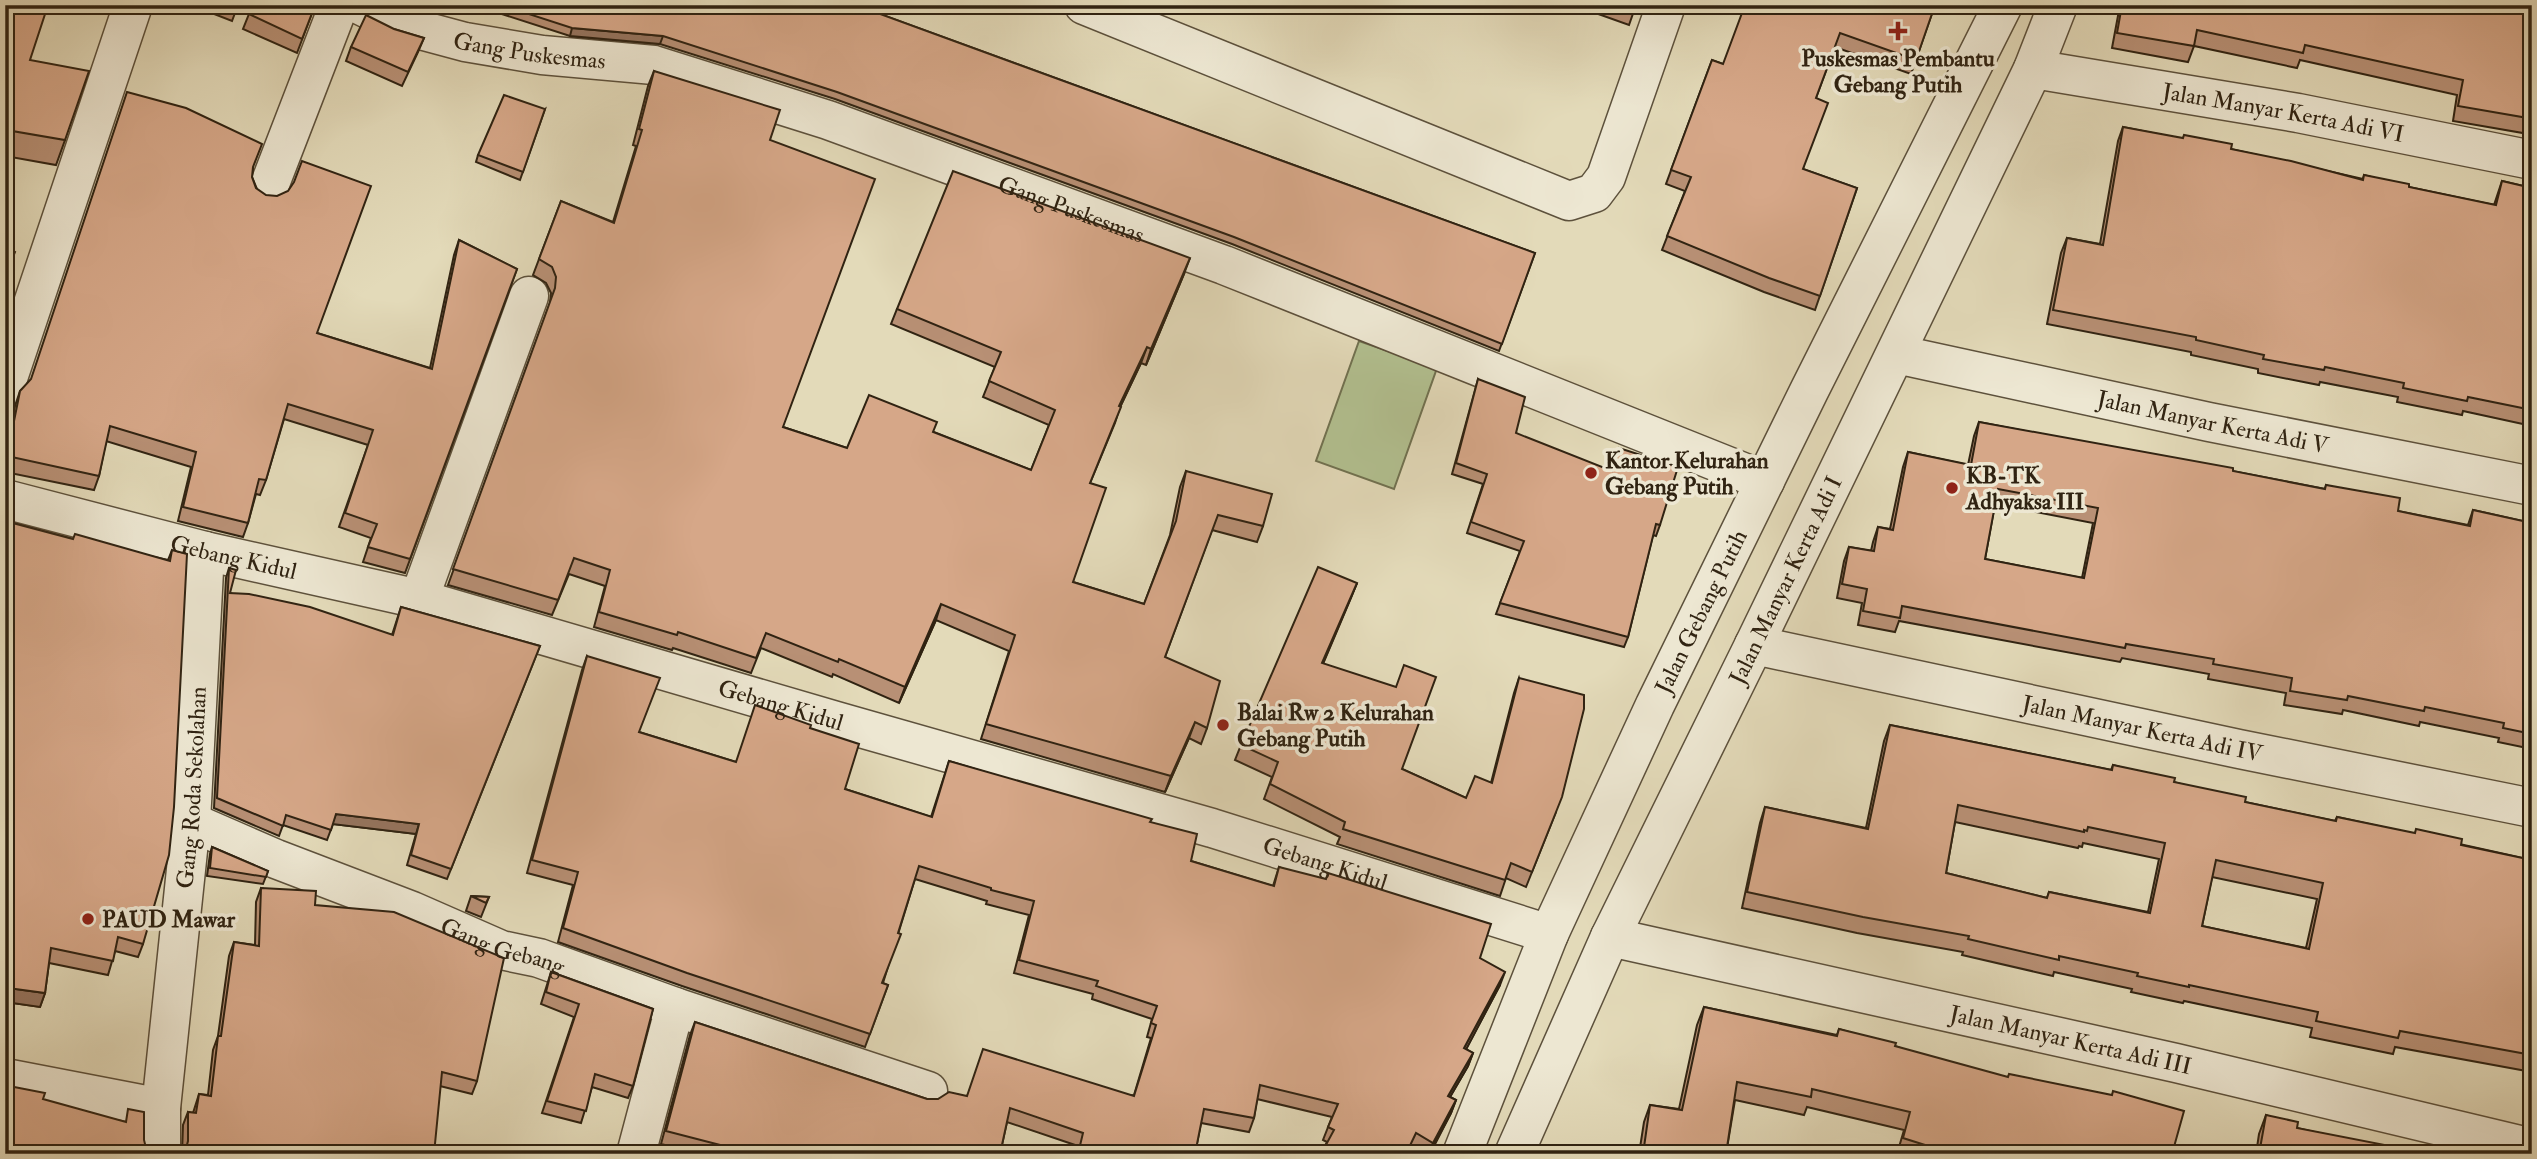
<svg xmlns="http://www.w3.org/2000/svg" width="2537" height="1159" font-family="'IM FELL Double Pica',serif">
  <rect width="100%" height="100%" fill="#e3dab9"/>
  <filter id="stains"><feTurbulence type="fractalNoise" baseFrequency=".00286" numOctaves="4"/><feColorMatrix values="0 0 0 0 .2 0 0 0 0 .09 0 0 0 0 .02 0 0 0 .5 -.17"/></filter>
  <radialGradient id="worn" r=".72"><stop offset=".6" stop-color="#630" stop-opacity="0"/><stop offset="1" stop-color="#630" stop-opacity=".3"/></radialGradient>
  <path fill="#b2c090" stroke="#717251" stroke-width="2" d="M1359,341L1437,368L1394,489L1316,461Z"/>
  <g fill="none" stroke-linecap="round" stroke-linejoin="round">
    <g stroke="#5d513c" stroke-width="41">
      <g id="minor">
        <path id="s1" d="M360,5L398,24L465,42L542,55L654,65L828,120L1224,265L1765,481"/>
        <path d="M1084,5L1569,201L1594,193L1606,177L1666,5"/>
        <path id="s2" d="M2033,69L2298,113L2532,160"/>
        <path d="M268,189L339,5"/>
        <path id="s3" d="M1896,354L2209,422L2532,486"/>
        <path d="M5,387L133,5"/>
        <path id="s4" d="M5,499L205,551L419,599L836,721L1212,828L1549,934"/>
        <path d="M419,599L529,296"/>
        <path id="s5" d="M1754,645L2239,749L2532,808"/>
        <path id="s6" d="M191,822L276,859L412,911L501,950L539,958L675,1007L636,1154"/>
        <path id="s7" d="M1610,937L2176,1063L2532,1148"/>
        <path d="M675,1007L928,1091"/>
        <path d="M5,1078L161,1108V1154"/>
        <path id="s8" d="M161,1108L191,822L205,551"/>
        <path id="s9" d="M1462,1154L1549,934L1655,705L1809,391L2003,5"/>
        <path id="s10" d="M1514,1154L1610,937L1754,645L2033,69L2058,5"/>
      </g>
    </g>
    <use href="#minor" stroke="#ede7d2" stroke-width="38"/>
  </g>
  <g fill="#b89075" stroke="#302312" stroke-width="2" fill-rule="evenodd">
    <path d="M5,5L65,140L56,165L5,156Z"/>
    <path d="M191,5H238L232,21Z"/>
    <path d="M413,5H443L440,13Z"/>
    <path d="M474,5H871L869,10L1535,253L1499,351L1232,244L835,99L660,44L570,36Z"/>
    <path d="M1573,5H1636L1629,25Z"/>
    <path d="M1935,5L1911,74L1835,47L1816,98L1803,169L1857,188L1815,310L1764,292L1662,250L1685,191L1666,184L1712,60L1723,64Z"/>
    <path d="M2120,5H2532V103L2528,118L2523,133L2453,121L2457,95L2300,60L2297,68L2194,46L2188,62L2112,48Z"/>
    <path d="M314,8L297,53L243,29L249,14Z"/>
    <path d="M394,29L424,38L418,52L402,86L346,61L351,47Z"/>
    <path d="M654,71L770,140L783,427L847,448L934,432L1031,470L1049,425L983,397L995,367L891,324L897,309L1184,274L1146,365L1141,363L1120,407L1115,423L1090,483L1073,582L1144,604L1170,535L1180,487L1186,471L1263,526L1257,542L1212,530L1165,657L1207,728L1201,744L1189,738L1165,792L981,739L1009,651L936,620L899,703L833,674L832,677L761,648L751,673L673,648L672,650L594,627L605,586L569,574L552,615L448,585L550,303L551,293L546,283L533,275L561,201L613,222L636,146L633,145L648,86Z"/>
    <path d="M545,109L520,180L476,162L478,155Z"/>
    <path d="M2123,127L2231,149L2363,179L2364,175L2409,187L2494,205L2502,181L2532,188V426L2463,411L2462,415L2397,402L2398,397L2320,382L2319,385L2258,373V369L2191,355V352L2047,324L2061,253L2067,238L2100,244L2118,141Z"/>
    <path d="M253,168L252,177L317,333L430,368L454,255L459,240L517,269L405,573L363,562L371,538L339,527L368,445L284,419L266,480L260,495L256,494L248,523L243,537L178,521L191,467L106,441L99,476L94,490L5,472V452L15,406L20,391Z"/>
    <path d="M1478,379L1516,433L1660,525L1656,536L1653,535L1628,637L1624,647L1496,614L1520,551L1467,533L1483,484L1452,474L1475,390Z"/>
    <path d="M1979,422L2325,489L2326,485L2398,511L2468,525L2473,510L2532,523V749L2498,742L2499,738L2420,722L2419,726L2343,710L2342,714L2284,705L2286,693L2208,679L2209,674L2122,658L2120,662L1899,621L1895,632L1858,625L1862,603L1837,598L1844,561L1849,547L1871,551L1873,542L1878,527L1890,529L1903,467L1908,452L1968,465L1974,436ZM1995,504L2093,523L2082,578L1985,559Z"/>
    <path d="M5,521L73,539L168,560L172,550L143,944L138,957L115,951L108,975L49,963L45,993L40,1007L5,1002Z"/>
    <path d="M229,568L230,593L392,635L401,607L540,646L447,879L407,865L416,834L333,824L327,840L283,825L279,836L214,808L226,578Z"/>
    <path d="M1357,583L1323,663L1402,769L1466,798L1491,783L1514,693L1519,678L1556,812L1526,887L1506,878L1500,896L1337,844L1340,837L1264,799L1272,777L1235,760L1241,745Z"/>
    <path d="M587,656L639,732L736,762L810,728L845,789L931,817L949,761L1150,822L1191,861L1273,886L1279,867L1480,958L1500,985L1466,1049L1473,1053L1468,1066L1450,1097L1456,1100L1451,1113L1430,1154H1424L1411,1147L1408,1154H1321L1327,1142L1323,1140L1332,1117L1257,1099L1254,1118L1249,1132L1201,1123L1195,1154H1076L1078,1146L1007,1122L1000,1154H699L661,1144L690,1035L695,1022L927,1099H938L966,1096L1134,1095L1151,1038L1147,1037L1152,1019L1092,999L1093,994L1014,973L1029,915L986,904L987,901L915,879L883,983L888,985L865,1047L682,986L558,942L573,885L527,873L582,670Z"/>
    <path d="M1890,725L2111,770L2113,765L2245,802L2335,821L2337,817L2532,860V1072L2395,1047L2393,1054L2310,1037L2312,1028L2184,1001L2183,1003L2131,992L2132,989L2054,972L2053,976L1962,955L1963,952L1857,933L1742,908L1760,823L1765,807L1866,828L1884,741ZM1955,822L2078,848L2079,846L2082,847L2083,843L2159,859L2148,912L2049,892L2047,898L1946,873ZM2212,877L2317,899L2306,948L2202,926Z"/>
    <path d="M212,847L268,871L263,884L207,876L210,854Z"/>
    <path d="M261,888L315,905L477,1081L472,1094L440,1086L182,1154L183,1125L188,1112L193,1113L199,1094L208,1095L213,1050L218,1036L229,956L234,942L255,945L256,902Z"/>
    <path d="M471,896L489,897L481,917L466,911Z"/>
    <path d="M551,972L653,1009L633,1086L628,1098L592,1087L581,1123L542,1113L574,1017L541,1004Z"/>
    <path d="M1704,1007L1837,1035L1839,1029L1895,1046L2172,1154H1897L1904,1130L1807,1107L1804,1115L1735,1100L1726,1154H1639L1644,1122L1650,1105L1679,1109L1697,1025Z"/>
    <path d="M2266,1115L2297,1128L2411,1154H2256L2259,1134Z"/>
  </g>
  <g fill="#96755f" stroke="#302312" stroke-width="2">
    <path d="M572,28L663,36L660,44L570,36Z"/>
    <path d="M1190,258L1184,274L1146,365L1151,349Z"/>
    <path d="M1147,347L1141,363L1113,422L1119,406Z"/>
    <path d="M1357,583L1351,598L1317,678L1322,663Z"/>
    <path d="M941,604L936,620L899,703L905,687Z"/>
    <path d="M1195,722L1189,738L1165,792L1171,776Z"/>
    <path d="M336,814L419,824L416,834L332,824Z"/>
    <path d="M1505,972L1500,985L1460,1061L1464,1048Z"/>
    <path d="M8,988L45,993L40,1007L5,1002V995Z"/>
    <path d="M1473,1053L1468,1066L1443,1109L1448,1096Z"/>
    <path d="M1456,1100L1451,1113L1429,1154L1433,1143Z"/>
  </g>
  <g fill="#d6a788" stroke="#302312" stroke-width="2" fill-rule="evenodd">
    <path d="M5,5H48L30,60L89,71L65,140L6,130L5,133Z"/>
    <path d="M214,5H237L234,13Z"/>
    <path d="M253,5H309L314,8L302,39L249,14Z"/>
    <path d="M501,5H871L869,10L1535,253L1502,344L1234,237L837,92L663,36L572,28Z"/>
    <path d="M1745,5H1935L1916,60L1840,33L1816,98L1828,103L1803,169L1857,188L1820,296L1769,278L1667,236L1691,177L1671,170L1712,60L1723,64Z"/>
    <path d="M2122,5H2532V98L2528,118L2458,106L2463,80L2305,45L2303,53L2197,30L2194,46L2117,33Z"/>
    <path d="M366,15L394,29L424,38L408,72L351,47Z"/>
    <path d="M654,71L780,110L770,140L875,179L783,427L847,448L869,395L937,422L933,432L1031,470L1055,410L989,381L1001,352L897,309L953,171L1190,258L1151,349L1147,347L1119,406L1121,407L1090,483L1106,488L1073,582L1144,604L1176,521L1186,471L1272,494L1263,526L1218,515L1165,657L1220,681L1207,728L1195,722L1171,776L986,724L1015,635L941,604L905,687L839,659L838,662L766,633L756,658L678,632L677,635L599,612L610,570L574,558L558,600L453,569L555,288L556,277L552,267L539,259L561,201L614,223L642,130L639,129Z"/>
    <path d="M127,92L186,108L262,144L253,167L252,177L256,188L266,195L277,196L288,191L294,182L302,161L371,186L317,333L432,369L459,240L517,269L410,559L368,547L377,524L345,513L373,430L288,404L266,480L259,479L248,523L183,507L196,452L110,426L99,476L7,456L20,391L31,379Z"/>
    <path d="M504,95L545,109L523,172L478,155Z"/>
    <path d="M2123,127L2183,138L2184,135L2232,144L2231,149L2291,161L2363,180L2364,175L2409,184V187L2496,205L2502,181L2532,188V410L2468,397L2467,401L2403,388L2404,383L2325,367L2324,370L2263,359L2264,355L2196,340V337L2053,310L2067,238L2103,245Z"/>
    <path d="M5,247L15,252L5,277Z"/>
    <path d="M1478,379L1525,397L1516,433L1612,471L1619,448L1678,467L1660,525L1656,524L1628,637L1500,603L1524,541L1471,522L1487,474L1456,463Z"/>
    <path d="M1979,422L2233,468V471L2325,489L2326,485L2400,498L2398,511L2470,526L2473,510L2532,523V734L2503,728L2504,723L2425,707L2424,711L2348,696L2347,700L2290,691L2292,678L2213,664L2214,659L2126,644L2125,648L1902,606L1900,618L1863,611L1867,589L1842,584L1849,547L1874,551L1878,527L1893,530L1908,452L1971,465ZM1998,489L2098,508L2084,578L1985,559Z"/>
    <path d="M5,521L73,539L75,534L170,561L172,550L187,554L174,807L169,855L143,944L118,937L113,961L51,948L45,993L8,988L10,972L5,971Z"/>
    <path d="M1318,567L1357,583L1322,663L1396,687L1404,665L1436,677L1402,769L1466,798L1475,776L1492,783L1519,678L1584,695V709L1562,797L1532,872L1511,863L1505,880L1343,829L1345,822L1270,784L1278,762L1241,745Z"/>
    <path d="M229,568L236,570L230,593L249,594L310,607L393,635L401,607L540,646L451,869L411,855L419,824L336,814L331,830L286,815L283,826L217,798Z"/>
    <path d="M587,656L660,678L639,732L736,762L755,705L811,725L810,728L859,744L845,789L932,817L949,761L1152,819L1150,822L1197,834L1191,861L1274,886L1279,867L1326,879L1328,873L1491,924L1480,958L1505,972L1464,1048L1473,1053L1448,1096L1456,1100L1433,1143L1416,1133L1406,1154H1321L1334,1130L1328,1127L1338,1104L1260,1085L1254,1118L1204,1109L1195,1154H1078L1083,1133L1010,1108L1000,1154H755L666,1131L695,1022L927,1099H938L949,1092L967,1096L983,1049L1134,1096L1156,1025L1151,1023L1157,1006L1096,986L1098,981L1019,960L1034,901L991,890V888L919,866L898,933L901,934L882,983L888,985L870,1034L687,973L563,928L578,872L532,860Z"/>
    <path d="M1890,725L2112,770L2113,765L2175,778L2174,782L2246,797L2245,802L2336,821L2337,817L2415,833L2416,829L2462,839L2461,845L2532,860V1055L2400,1031L2398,1038L2316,1021L2318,1012L2189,985V987L2137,976L2138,973L2059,956V960L1968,939L1969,936L1863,917L1747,892L1765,807L1868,829ZM1958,805L2084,832V830L2087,831L2088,827L2165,843L2150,913L2049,892L2047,898L1946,873ZM2216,860L2323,883L2309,949L2202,926Z"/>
    <path d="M212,847L268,871L266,877L210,868Z"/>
    <path d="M261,888L316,891L315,905L394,912L504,958L477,1081L442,1072L434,1154H182L185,1152L188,1141V1112L196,1113L199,1094L211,1096L218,1036H221L234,942L259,946Z"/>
    <path d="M471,896L489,897L486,903Z"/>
    <path d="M551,972L653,1009L633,1086L595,1074L586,1111L547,1101L579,1004L546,992Z"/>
    <path d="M1704,1007L1837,1036L1839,1029L1896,1043L1895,1046L2008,1077L2009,1074L2112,1095L2113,1091L2184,1111L2172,1154H1923L1925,1145L1903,1138L1910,1112L1812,1089L1811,1097L1737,1082L1726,1154H1643L1650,1105L1682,1110Z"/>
    <path d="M9,1086L45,1093L43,1099L126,1122L128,1109L144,1112V1140L147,1152L149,1154H5V1090H8Z"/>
    <path d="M2266,1115L2298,1122L2297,1128L2390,1146V1149L2411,1154H2259Z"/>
  </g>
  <g fill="#8f2418" stroke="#ede7d2" stroke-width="2.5">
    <path d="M1894.5 20.5h7v7h7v7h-7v7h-7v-7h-7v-7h7z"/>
    <circle cx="1591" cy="473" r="7"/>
    <circle cx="1952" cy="488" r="7"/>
    <circle cx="1223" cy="725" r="7"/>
    <circle cx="88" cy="919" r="7"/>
  </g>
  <g text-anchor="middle" stroke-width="7" stroke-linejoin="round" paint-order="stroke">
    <g font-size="23" fill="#302312" stroke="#ede7d2">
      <text dy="8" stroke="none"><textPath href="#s1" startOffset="177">Gang Puskesmas</textPath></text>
      <text dy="8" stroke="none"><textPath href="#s2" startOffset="254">Jalan Manyar Kerta Adi VI</textPath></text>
      <text dy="8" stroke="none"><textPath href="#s1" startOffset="744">Gang Puskesmas</textPath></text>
      <text dy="8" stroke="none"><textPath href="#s3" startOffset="324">Jalan Manyar Kerta Adi V</textPath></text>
      <text dy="8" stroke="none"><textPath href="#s4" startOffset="236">Gebang Kidul</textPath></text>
      <text dy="8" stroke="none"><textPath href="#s10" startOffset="635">Jalan Manyar Kerta Adi I</textPath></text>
      <text dy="8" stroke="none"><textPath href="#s9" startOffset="593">Jalan Gebang Putih</textPath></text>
      <text dy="8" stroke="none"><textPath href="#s4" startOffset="803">Gebang Kidul</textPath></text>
      <text dy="8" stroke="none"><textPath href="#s5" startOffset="397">Jalan Manyar Kerta Adi IV</textPath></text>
      <text dy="8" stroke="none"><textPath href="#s8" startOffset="322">Gang Roda Sekolahan</textPath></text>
      <text dy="8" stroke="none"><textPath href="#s4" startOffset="1370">Gebang Kidul</textPath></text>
      <text dy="8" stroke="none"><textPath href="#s6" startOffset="336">Gang Gebang</textPath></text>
      <text dy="8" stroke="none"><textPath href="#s7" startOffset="472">Jalan Manyar Kerta Adi III</textPath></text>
    </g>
    <g font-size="23" font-weight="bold" fill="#302312" stroke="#ede7d2" text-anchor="start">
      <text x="1898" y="66" text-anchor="middle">Puskesmas Pembantu<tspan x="1898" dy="26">Gebang Putih</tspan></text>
      <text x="1605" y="468">Kantor Kelurahan<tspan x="1605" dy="26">Gebang Putih</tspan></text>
      <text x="1966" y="483">KB-TK<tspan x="1966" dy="26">Adhyaksa III</tspan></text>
      <text x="1237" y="720">Balai Rw 2 Kelurahan<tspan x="1237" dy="26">Gebang Putih</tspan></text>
      <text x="102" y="927">PAUD Mawar</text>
    </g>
  </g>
  <rect width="2537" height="1159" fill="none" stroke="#e3dab9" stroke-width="28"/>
  <rect x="7" y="7" width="2523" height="1145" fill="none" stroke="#302312" stroke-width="3.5"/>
  <rect x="14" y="14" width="2509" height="1131" fill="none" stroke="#302312" stroke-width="2"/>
  <rect width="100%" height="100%" filter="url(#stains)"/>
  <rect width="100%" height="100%" fill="url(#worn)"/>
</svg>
